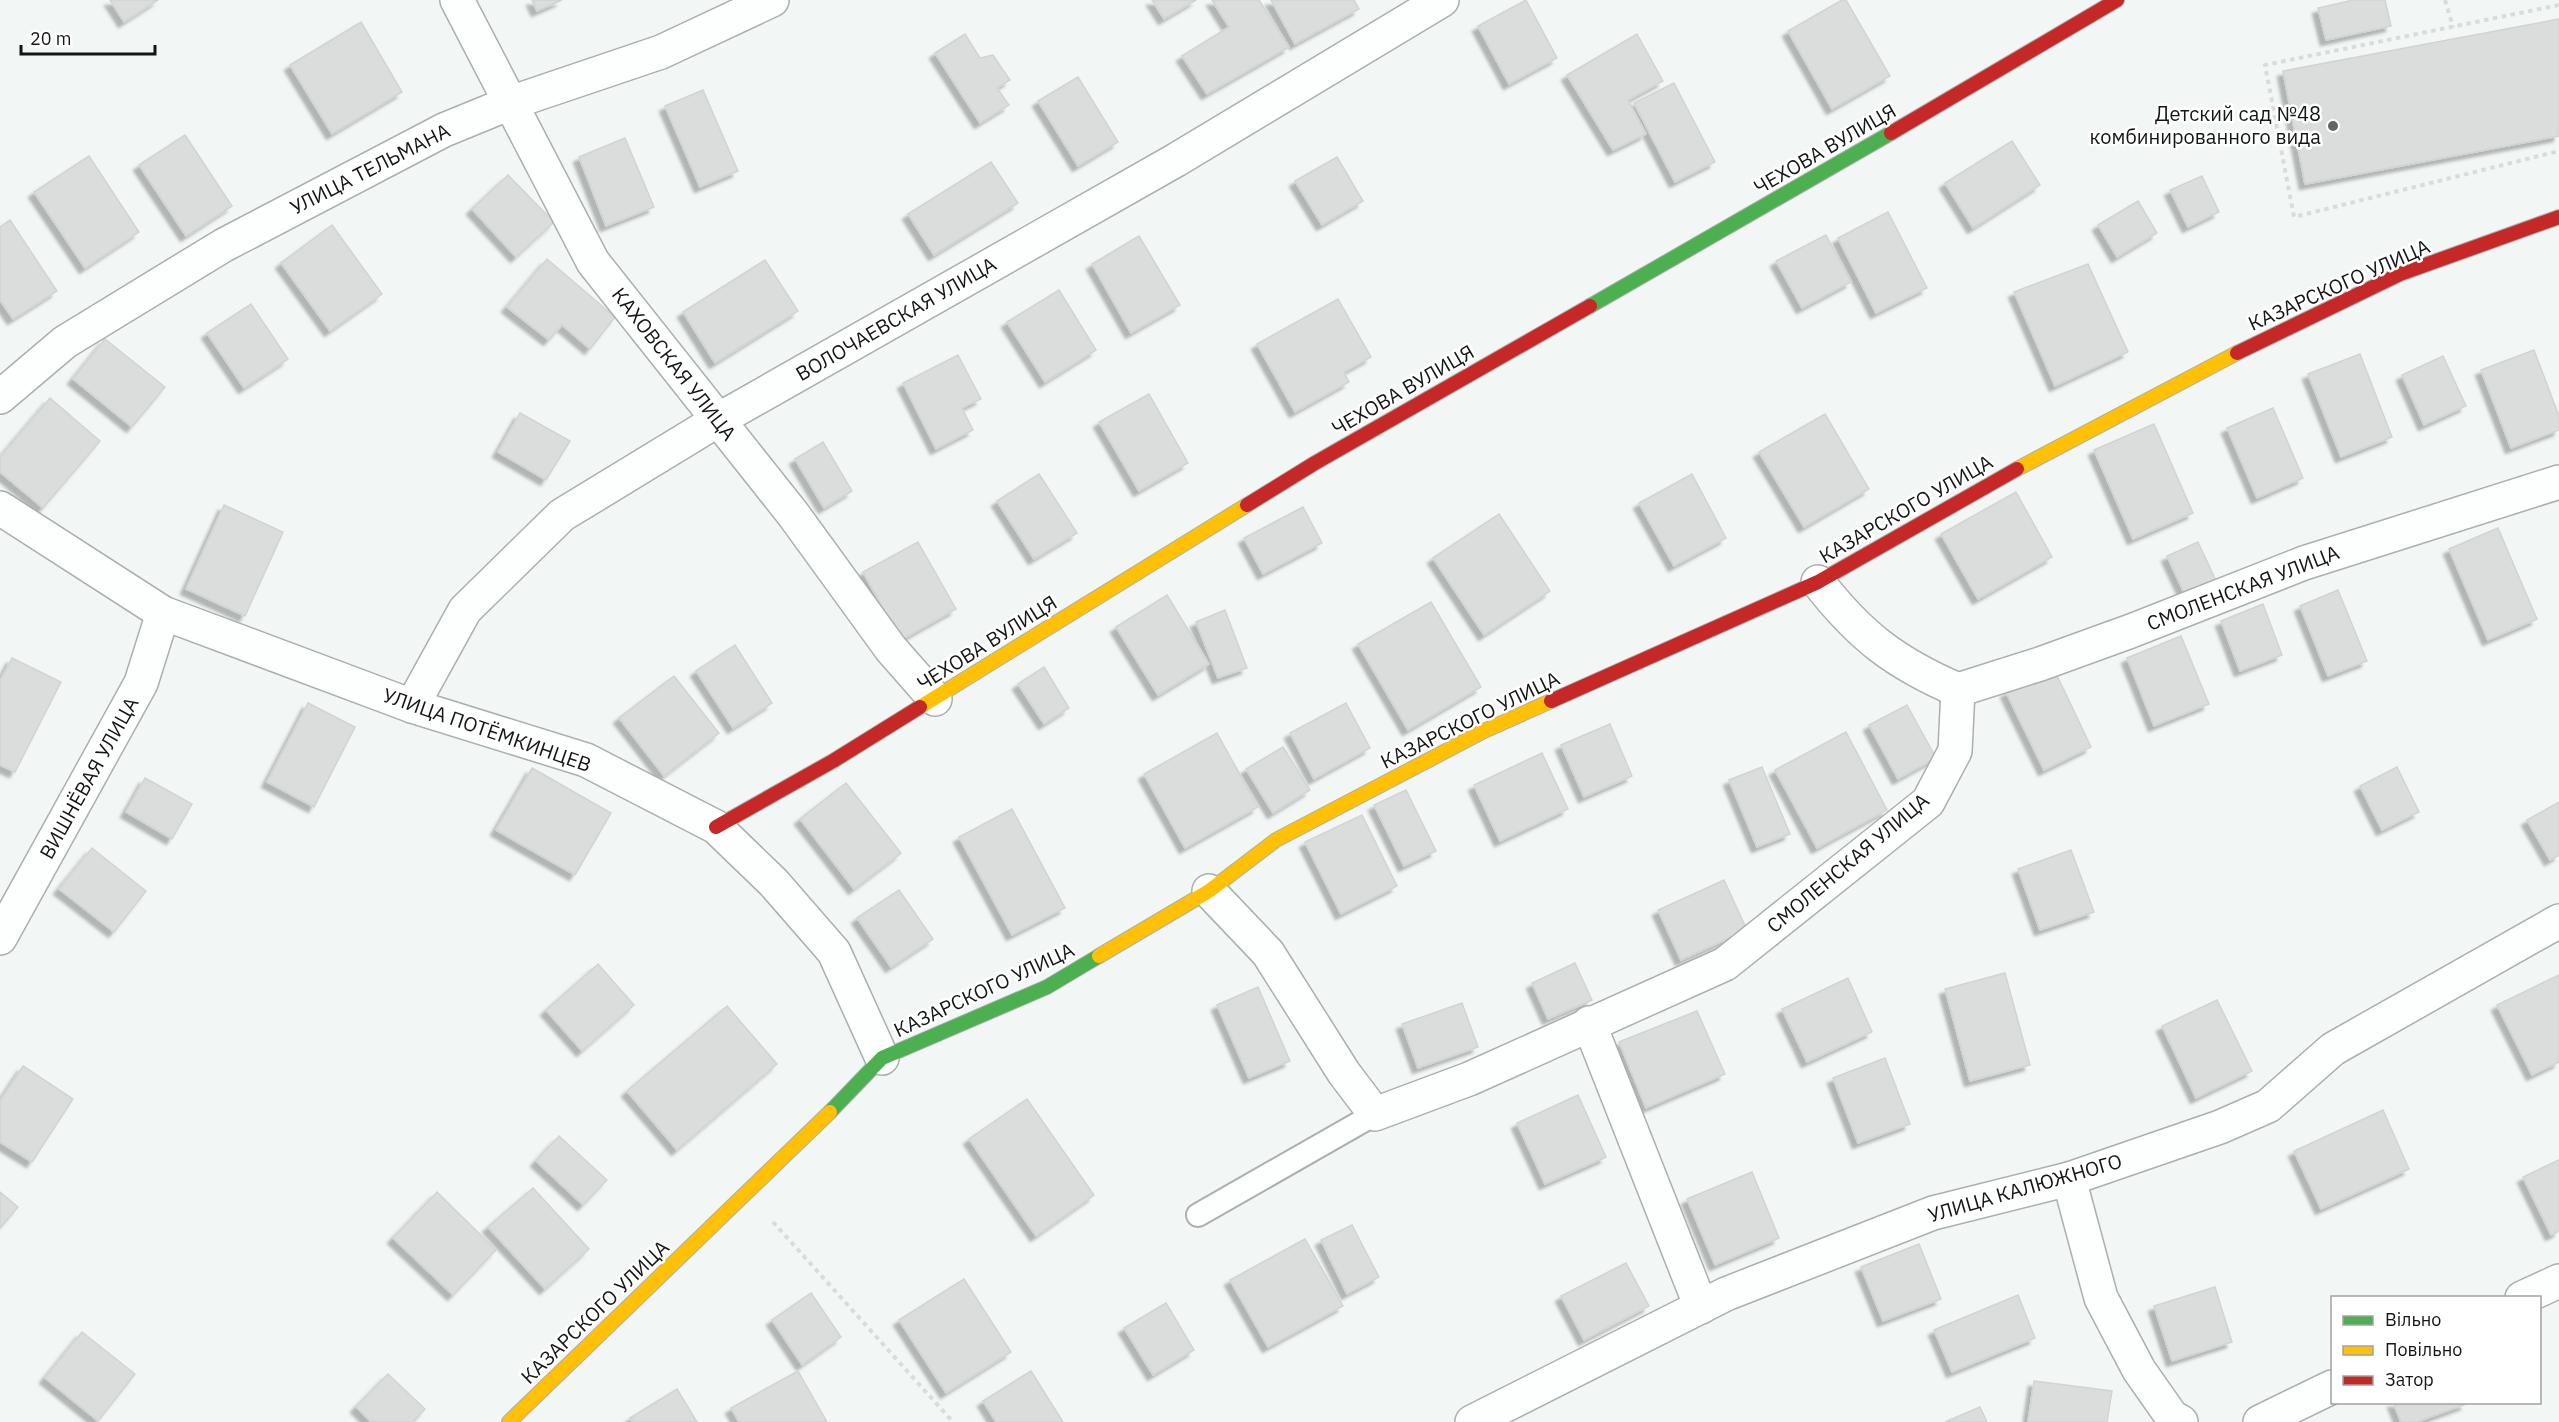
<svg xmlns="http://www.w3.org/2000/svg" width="2559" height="1422" font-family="'IBM Plex Sans',sans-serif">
  <defs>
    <filter id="shadow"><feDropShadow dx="-5.5" dy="5.5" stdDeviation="1.5" flood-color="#0004"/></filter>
  </defs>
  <rect width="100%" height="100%" fill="#f2f7f5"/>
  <g fill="#dadddc" stroke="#d0d4d2" stroke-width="1.5" filter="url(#shadow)">
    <path d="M110,0H158L124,22Z"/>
    <path d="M532,0H562L537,11Z"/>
    <path d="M1152,0H1196L1164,19Z"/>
    <path d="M1212,0H1259L1289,47L1207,94L1182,56L1229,27Z"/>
    <path d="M1271,0H1354L1359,9L1295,44Z"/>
    <path d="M1526,0L1557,58L1509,84L1478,26Z"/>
    <path d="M1842,0H1846L1890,76L1832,109L1788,31Z"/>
    <path d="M2353,0H2385L2391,26L2326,40L2318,8Z"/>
    <path d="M2559,19V136L2305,184L2283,71Z"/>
    <path d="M361,22L402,92L332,134L290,65Z"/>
    <path d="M965,34L980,58L993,55L1010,80L997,88L1009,105L980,123L935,53Z"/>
    <path d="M1637,34L1663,81L1628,100L1646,134L1613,150L1567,75Z"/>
    <path d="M1078,77L1118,142L1078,166L1038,101Z"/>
    <path d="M1674,83L1715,162L1675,182L1634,103Z"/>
    <path d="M703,90L738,171L700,187L665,106Z"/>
    <path d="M185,135L232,206L186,236L139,165Z"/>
    <path d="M625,138L654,207L606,226L579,157Z"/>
    <path d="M2012,141L2040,185L1973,228L1945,183Z"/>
    <path d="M89,156L139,232L85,268L34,192Z"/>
    <path d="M1337,157L1363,201L1322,225L1295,181Z"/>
    <path d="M991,162L1018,203L934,255L908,214Z"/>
    <path d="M508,175L554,222L516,257L472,209Z"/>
    <path d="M2202,176L2219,212L2188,227L2170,190Z"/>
    <path d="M2138,201L2157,233L2117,257L2098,225Z"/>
    <path d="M1888,212L1927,288L1876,313L1838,238Z"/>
    <path d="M10,220L57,291L13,319L0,300V227Z"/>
    <path d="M332,225L382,294L330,331L281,263Z"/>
    <path d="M1826,235L1851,282L1802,308L1776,261Z"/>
    <path d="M1139,236L1180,305L1131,333L1092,264Z"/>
    <path d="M547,259L615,317L590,349L562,325L549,340L507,307Z"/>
    <path d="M765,260L798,311L715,363L683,312Z"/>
    <path d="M2088,264L2128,352L2055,386L2014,292Z"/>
    <path d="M1059,290L1096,350L1045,382L1007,322Z"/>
    <path d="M1338,299L1371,357L1344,372L1349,382L1295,412L1257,344Z"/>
    <path d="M251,304L288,359L244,388L207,333Z"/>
    <path d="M105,339L165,387L132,427L73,379Z"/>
    <path d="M2534,350L2559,416V430L2511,448L2481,370Z"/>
    <path d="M2360,354L2392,437L2341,457L2308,374Z"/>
    <path d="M958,355L981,399L962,408L973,430L936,449L903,383Z"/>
    <path d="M2443,356L2466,406L2424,425L2402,375Z"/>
    <path d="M1149,394L1188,463L1139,491L1099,422Z"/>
    <path d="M50,398L100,441L43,508L0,472V457Z"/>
    <path d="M2273,408L2303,478L2257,498L2227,428Z"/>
    <path d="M520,413L570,441L546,480L498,452Z"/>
    <path d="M1825,414L1869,489L1804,527L1759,452Z"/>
    <path d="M2154,424L2193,513L2133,539L2094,450Z"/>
    <path d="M823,442L852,491L824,508L795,459Z"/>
    <path d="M1039,474L1077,533L1034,559L997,501Z"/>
    <path d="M1692,474L1726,538L1674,566L1639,503Z"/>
    <path d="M2016,492L2052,557L1978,599L1941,534Z"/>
    <path d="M224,505L283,532L245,616L186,589Z"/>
    <path d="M1303,507L1322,543L1263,574L1244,538Z"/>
    <path d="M1499,514L1550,591L1484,635L1433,558Z"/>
    <path d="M2498,528L2537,619L2488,640L2449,549Z"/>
    <path d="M918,542L956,609L901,640L863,572Z"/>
    <path d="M2198,542L2218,585L2187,599L2167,556Z"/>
    <path d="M2338,590L2367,661L2328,676L2300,606Z"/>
    <path d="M1167,595L1209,664L1158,695L1116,627Z"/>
    <path d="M1431,602L1481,687L1408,730L1358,644Z"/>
    <path d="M2263,604L2282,655L2240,671L2221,621Z"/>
    <path d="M1225,610L1247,668L1218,678L1196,622Z"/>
    <path d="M2181,636L2209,704L2154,726L2127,658Z"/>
    <path d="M735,645L772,703L733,728L696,671Z"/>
    <path d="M12,658L61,682L15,772L0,765V681Z"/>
    <path d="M1044,667L1069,708L1044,724L1018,684Z"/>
    <path d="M2054,669L2091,747L2044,770L2006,692Z"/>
    <path d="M674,676L719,733L664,776L619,718Z"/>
    <path d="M308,703L355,727L314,807L267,782Z"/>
    <path d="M1346,703L1370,748L1314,779L1290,733Z"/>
    <path d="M1907,705L1936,758L1898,779L1869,725Z"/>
    <path d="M1610,724L1632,776L1584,797L1561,745Z"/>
    <path d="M1846,732L1887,810L1817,848L1775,770Z"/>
    <path d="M1217,733L1258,807L1185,848L1144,774Z"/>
    <path d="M1283,747L1310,790L1273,813L1246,769Z"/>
    <path d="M1542,753L1568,809L1500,841L1474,785Z"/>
    <path d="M1762,767L1790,834L1757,847L1729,780Z"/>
    <path d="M2397,767L2419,812L2382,830L2360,786Z"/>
    <path d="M532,768L611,813L575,875L496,830Z"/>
    <path d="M145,778L192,804L172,839L126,812Z"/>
    <path d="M846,783L901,853L854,889L800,819Z"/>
    <path d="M1406,790L1436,851L1404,866L1374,805Z"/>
    <path d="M2559,802V855L2550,860L2527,820Z"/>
    <path d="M1012,809L1065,908L1012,935L959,837Z"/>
    <path d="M1362,815L1397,886L1341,914L1305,842Z"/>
    <path d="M92,848L146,891L114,932L59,889Z"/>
    <path d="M2071,850L2094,912L2040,930L2018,869Z"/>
    <path d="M1724,880L1747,930L1681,960L1658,910Z"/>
    <path d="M899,890L933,939L891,967L857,918Z"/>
    <path d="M1575,963L1592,1000L1548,1019L1532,983Z"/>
    <path d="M598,964L634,1005L582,1051L546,1010Z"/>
    <path d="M2005,973L2030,1065L1970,1081L1945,989Z"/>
    <path d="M2559,975V1062L2532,1075L2497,1005Z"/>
    <path d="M1848,978L1872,1032L1807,1062L1782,1009Z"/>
    <path d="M1258,987L1290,1061L1249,1078L1217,1005Z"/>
    <path d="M2217,1000L2252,1071L2196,1098L2162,1026Z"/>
    <path d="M1462,1003L1478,1047L1418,1068L1402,1024Z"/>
    <path d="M727,1006L777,1064L677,1150L627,1091Z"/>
    <path d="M1697,1011L1725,1074L1646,1108L1619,1042Z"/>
    <path d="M1885,1058L1910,1124L1858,1143L1833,1078Z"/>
    <path d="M23,1066L73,1099L32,1162L0,1142V1101Z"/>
    <path d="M1578,1095L1606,1157L1545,1184L1517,1123Z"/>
    <path d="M1027,1099L1094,1195L1036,1236L969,1139Z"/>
    <path d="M2383,1110L2409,1169L2321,1209L2294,1151Z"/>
    <path d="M559,1136L607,1180L583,1205L536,1161Z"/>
    <path d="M2559,1160V1231L2551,1235L2523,1177Z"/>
    <path d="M1752,1172L1779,1238L1715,1265L1687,1199Z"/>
    <path d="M533,1188L589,1249L545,1289L488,1227Z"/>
    <path d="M0,1192L18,1207L0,1228Z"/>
    <path d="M437,1192L496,1250L453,1295L393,1238Z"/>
    <path d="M1352,1225L1379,1277L1347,1294L1321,1240Z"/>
    <path d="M1305,1239L1343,1306L1268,1347L1230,1280Z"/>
    <path d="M1919,1244L1941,1299L1883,1321L1861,1267Z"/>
    <path d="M1626,1263L1649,1306L1584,1340L1561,1296Z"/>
    <path d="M964,1279L1011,1352L946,1393L899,1320Z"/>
    <path d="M2215,1287L2232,1342L2172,1361L2154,1306Z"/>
    <path d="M811,1293L841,1337L802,1365L772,1320Z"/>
    <path d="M2018,1295L2035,1338L1952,1372L1934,1330Z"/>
    <path d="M1166,1303L1194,1350L1153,1375L1124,1328Z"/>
    <path d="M82,1332L135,1374L98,1421L45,1378Z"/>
    <path d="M798,1371L827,1422H739L731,1408Z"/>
    <path d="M1031,1371L1063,1422H996L983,1401Z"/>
    <path d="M388,1374L425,1409L413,1422H371L356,1407Z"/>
    <path d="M2034,1381L2112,1391L2107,1422H2028Z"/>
    <path d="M677,1389L697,1422H633L630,1418Z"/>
    <path d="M2393,1402H2465L2466,1404L2417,1422H2401Z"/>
    <path d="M1980,1407L1987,1422H1945Z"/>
  </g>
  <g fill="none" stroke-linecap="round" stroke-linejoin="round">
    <g stroke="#abafae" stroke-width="26">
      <path id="lane" d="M1198,1215L1375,1114"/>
    </g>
    <g stroke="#abafae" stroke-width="36">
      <g id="street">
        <path d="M457,0L593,262L793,514L891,649L935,699"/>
        <path d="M0,397L65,342L224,245L444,130L510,103L661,52L772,0"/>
        <path d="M0,508L163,613L412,706L586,760L716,827L774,883L834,952L882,1058"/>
        <path d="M1818,582C1860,636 1895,663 1958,690"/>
        <path d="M1958,690L2040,664L2131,631L2304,563L2559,482"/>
        <path d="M412,706L465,610L562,515L718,420L1176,160L1442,0"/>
        <path d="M1209,891L1268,953L1344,1073L1375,1114L1469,1079L1725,964L1928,802L1955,751L1958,690"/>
        <path d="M0,938L141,683L163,613"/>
        <path d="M1589,1023L1701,1307"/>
        <path d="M2069,1179L2101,1298L2139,1370L2172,1417L2181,1422"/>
        <path d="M2522,1298L2559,1281"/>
        <path d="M1472,1422L1726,1294L1933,1213L2069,1179L2220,1127L2268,1106L2333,1049L2559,921"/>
        <path d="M2260,1422L2332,1387"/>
      </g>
    </g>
    <g stroke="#abafae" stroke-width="16">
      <g id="fast">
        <path d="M1590,306L1891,133"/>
        <path d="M830,1112L882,1058L1047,987L1099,956"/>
      </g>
    </g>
    <g stroke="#abafae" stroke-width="16">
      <g id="slow">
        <path d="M2017,469L2237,353"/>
        <path d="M920,707L1247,505"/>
        <path d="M1099,956L1209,891L1276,840L1484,731L1551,701"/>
        <path d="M509,1422L830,1112"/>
      </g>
    </g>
    <g stroke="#abafae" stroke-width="16">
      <g id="jam">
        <path d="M1891,133L2117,0"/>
        <path d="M2237,353L2400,274L2559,217"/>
        <path d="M1247,505L1315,463L1590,306"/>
        <path d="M1551,701L1818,582L2017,469"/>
        <path d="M716,827L833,761L920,707"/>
      </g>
    </g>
    <g stroke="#dadbdb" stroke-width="4" stroke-dasharray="4.5 4.5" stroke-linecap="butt">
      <path d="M2445,0L2453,27"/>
      <path d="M2559,5L2265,65L2294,217L2559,151"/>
      <path d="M773,1222L953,1422"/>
    </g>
    <use href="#lane" stroke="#fdfefe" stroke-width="22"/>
    <use href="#street" stroke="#fdfefe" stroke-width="33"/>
    <use href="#fast" stroke="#4caf50" stroke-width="14"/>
    <use href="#slow" stroke="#ffc107" stroke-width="14"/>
    <use href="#jam" stroke="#c62828" stroke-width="14"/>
  </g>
  <circle fill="#626563" stroke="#fff" stroke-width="2" cx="2333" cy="126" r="6"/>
  <g text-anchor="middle" stroke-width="5" stroke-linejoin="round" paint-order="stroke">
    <g font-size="20" fill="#141615" stroke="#fff" text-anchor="end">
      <text x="2321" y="121">Детский сад №48<tspan x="2321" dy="23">комбинированного вида</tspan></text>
    </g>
    <g font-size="20" fill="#141615" stroke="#fff">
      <text transform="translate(1825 149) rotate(-30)" y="7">ЧЕХОВА ВУЛИЦЯ</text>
      <text transform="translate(370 169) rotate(-27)" y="7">УЛИЦА ТЕЛЬМАНА</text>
      <text transform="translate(2339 285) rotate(-24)" y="7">КАЗАРСКОГО УЛИЦА</text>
      <text transform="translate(896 319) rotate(-30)" y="7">ВОЛОЧАЕВСКАЯ УЛИЦА</text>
      <text transform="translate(674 364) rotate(52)" y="7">КАХОВСКАЯ УЛИЦА</text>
      <text transform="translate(1403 390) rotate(-30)" y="7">ЧЕХОВА ВУЛИЦЯ</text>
      <text transform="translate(1906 509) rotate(-30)" y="7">КАЗАРСКОГО УЛИЦА</text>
      <text transform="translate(2243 588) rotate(-21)" y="7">СМОЛЕНСКАЯ УЛИЦА</text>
      <text transform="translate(987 643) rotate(-32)" y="7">ЧЕХОВА ВУЛИЦЯ</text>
      <text transform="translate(1470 720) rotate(-26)" y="7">КАЗАРСКОГО УЛИЦА</text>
      <text transform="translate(487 730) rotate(19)" y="7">УЛИЦА ПОТЁМКИНЦЕВ</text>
      <text transform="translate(89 778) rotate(-61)" y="7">ВИШНЁВАЯ УЛИЦА</text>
      <text transform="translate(1848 863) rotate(-40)" y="7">СМОЛЕНСКАЯ УЛИЦА</text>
      <text transform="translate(984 990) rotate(-25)" y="7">КАЗАРСКОГО УЛИЦА</text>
      <text transform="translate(2025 1188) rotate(-16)" y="7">УЛИЦА КАЛЮЖНОГО</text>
      <text transform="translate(595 1312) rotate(-44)" y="7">КАЗАРСКОГО УЛИЦА</text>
    </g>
  </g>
  <rect x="2331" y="1296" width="210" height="108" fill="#ffffff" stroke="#a1a2a1" stroke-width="1.5"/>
  <rect x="2343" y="1316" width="30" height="9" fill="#4caf50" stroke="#a1a2a1" stroke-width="1.5"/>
  <text x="2385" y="1326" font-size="18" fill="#141615">Вільно</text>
  <rect x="2343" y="1346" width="30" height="9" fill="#ffc107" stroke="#a1a2a1" stroke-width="1.5"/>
  <text x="2385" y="1356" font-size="18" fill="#141615">Повільно</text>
  <rect x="2343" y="1376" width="30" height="9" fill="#c62828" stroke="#a1a2a1" stroke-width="1.5"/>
  <text x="2385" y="1386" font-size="18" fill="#141615">Затор</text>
  <path d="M21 45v9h134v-9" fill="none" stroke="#141615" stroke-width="3"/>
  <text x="30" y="45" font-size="18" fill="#141615" stroke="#ffffff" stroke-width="4.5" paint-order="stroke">20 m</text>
</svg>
